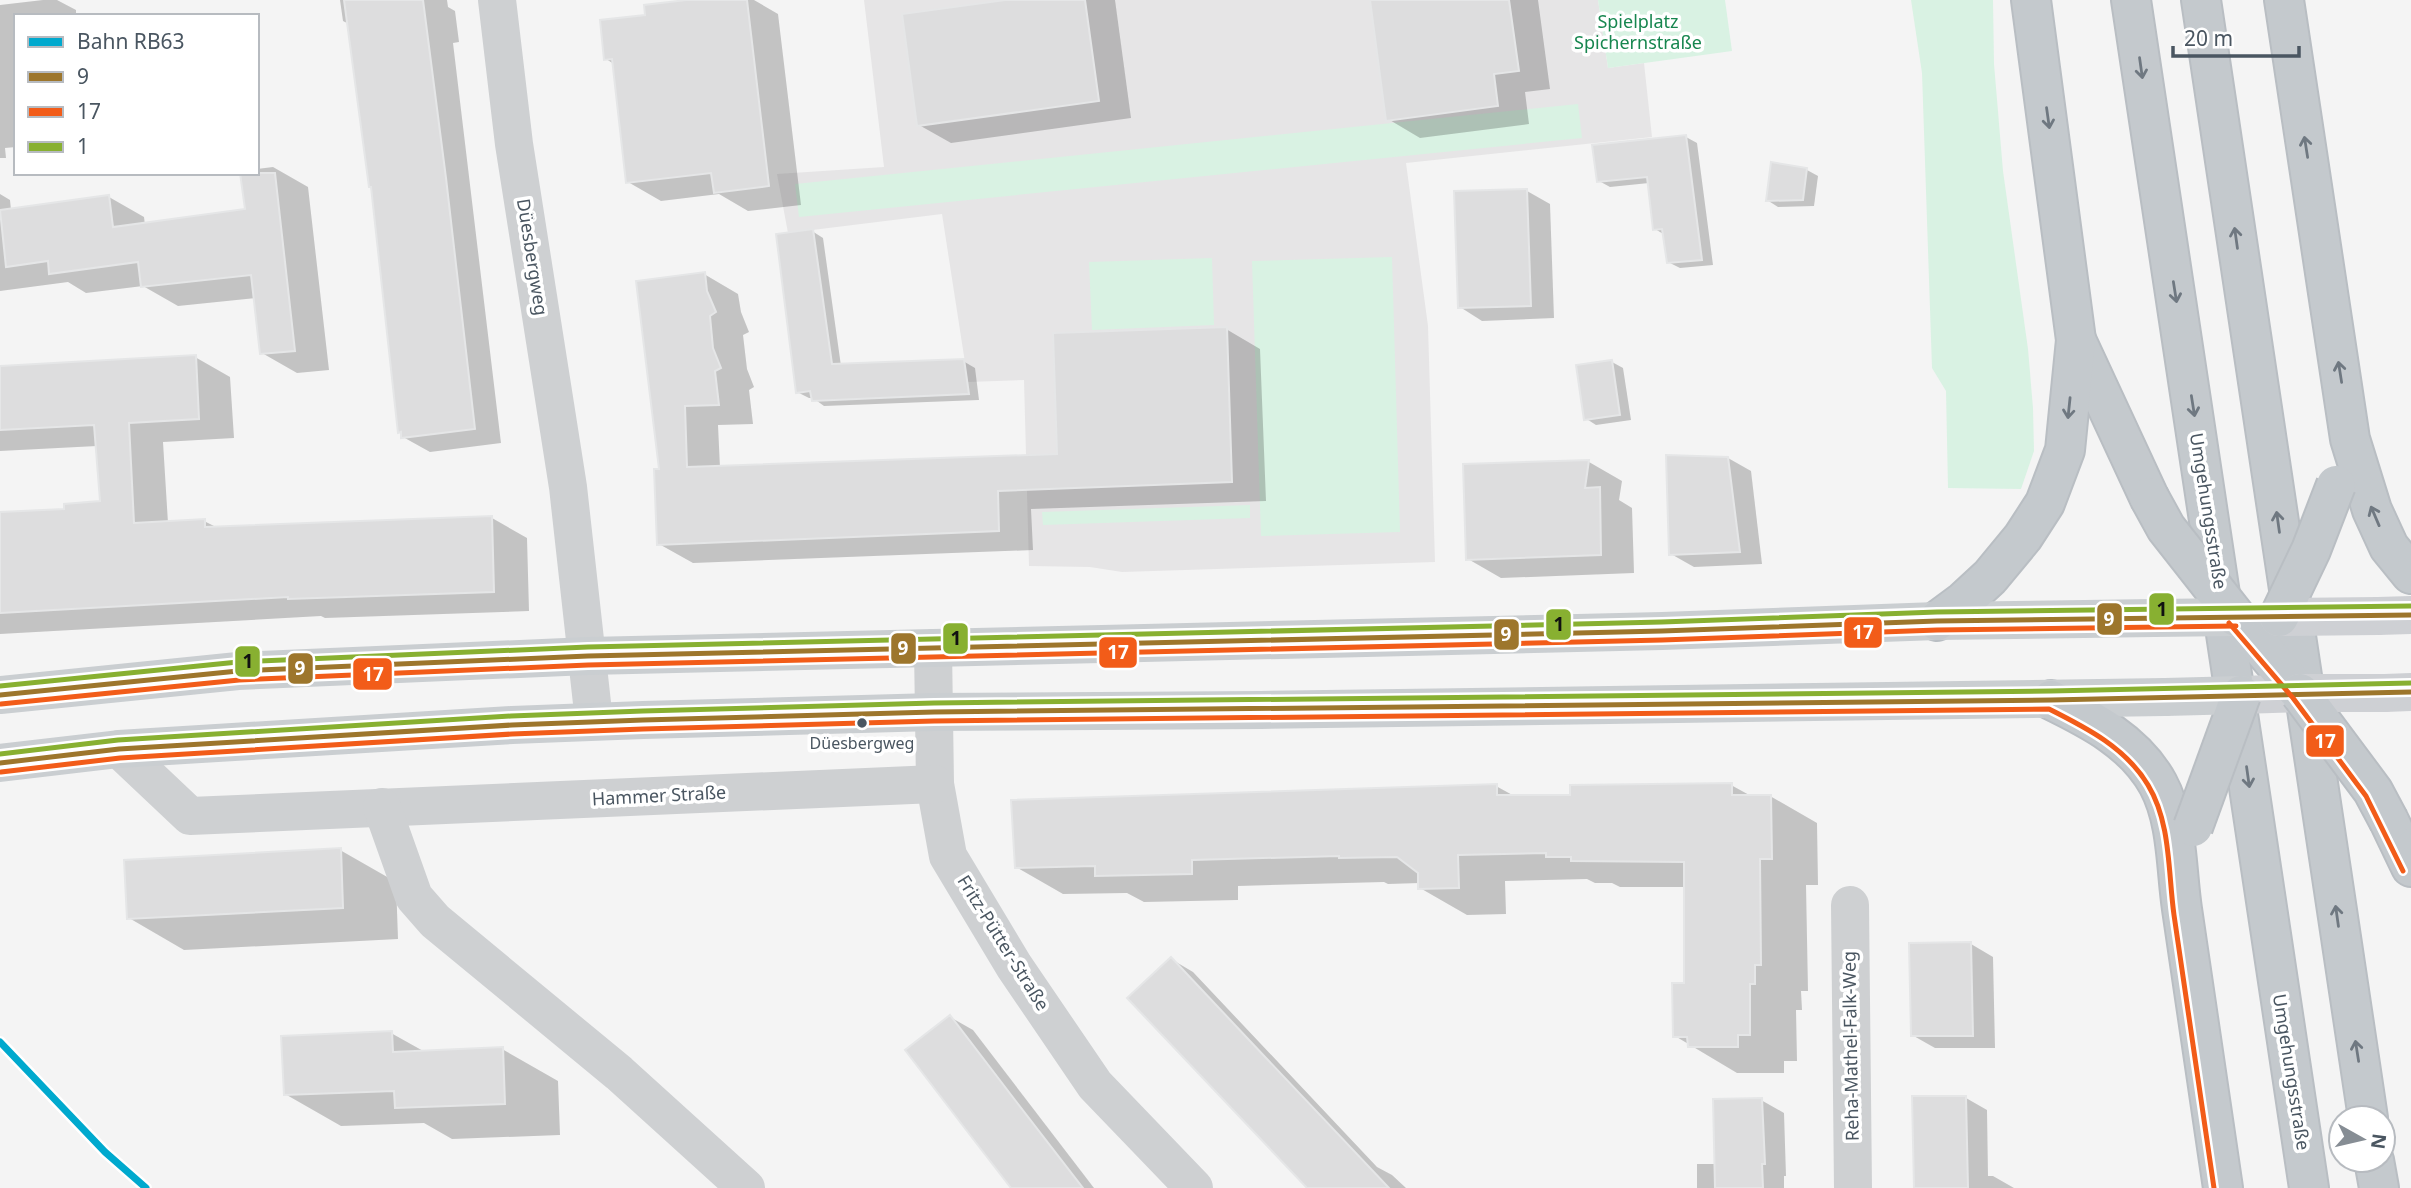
<svg xmlns="http://www.w3.org/2000/svg" width="2411" height="1188" font-family="'Noto Sans',sans-serif">
  <rect width="100%" height="100%" fill="#f4f4f4"/>
  <path fill="#e6e5e6" d="M864,0H1598L1608,68L1644,63L1652,137L1406,163L1428,326L1435,562L1122,572L1090,567L1029,566L1024,380L968,382L942,214L788,233L777,174L884,167Z"/>
  <g fill="#d9f2e3">
    <path d="M1598,0H1725L1732,51L1608,68Z"/>
    <path d="M1911,0H1993L1994,64L2003,171L2028,349L2033,408L2034,451L2021,489L1948,488L1946,391L1932,368L1922,73Z"/>
    <path d="M1578,104L1582,138L799,217L795,184Z"/>
    <path d="M1392,257L1400,532L1261,536L1252,261Z"/>
    <path d="M1212,258L1214,325L1092,330L1089,262Z"/>
    <path d="M1250,505V518L1043,525L1042,512Z"/>
  </g>
  <g fill="#0003">
    <path d="M43,0H57L76,10V16H16V147L5,148L6,158H0V5Z"/>
    <path d="M340,0H447L448,7L455,11L459,42L453,43L501,443L430,452L403,437L399,431L381,251L349,24L343,21Z"/>
    <path d="M705,0H754L778,14L801,205L748,211L719,194L661,201L628,182L614,64L606,59L647,17Z"/>
    <path d="M1018,0H1115L1131,118L951,143L919,125Z"/>
    <path d="M1371,0H1538L1550,89L1525,92L1529,124L1420,138L1388,119Z"/>
    <path d="M1686,137L1697,143L1713,265L1680,268L1668,262L1665,235L1655,229L1649,183L1610,187L1599,181Z"/>
    <path d="M1773,164L1807,170L1818,176L1814,206L1778,207L1767,200Z"/>
    <path d="M273,167L308,187L329,370L297,373L262,353L256,298L178,306L143,286L86,293L68,282L0,291V194L10,200L11,210L109,197L144,217L145,225L247,211L257,169Z"/>
    <path d="M1527,191L1550,204L1554,318L1482,321L1460,307Z"/>
    <path d="M812,231L823,238L841,366L963,361L975,368L979,400L824,406L813,398H809L797,392Z"/>
    <path d="M704,274L738,294L741,312L749,332L743,335L747,369L754,387L749,390L753,424L718,425L720,468L1059,456L1226,329L1260,349L1266,501L1031,509L1033,550L693,563L659,544L661,471Z"/>
    <path d="M195,357L230,377L234,438L163,442L168,523L204,521L218,528L492,518L527,538L529,611L325,618L321,616L0,634V514L66,511L102,503L97,446L0,451V368Z"/>
    <path d="M1612,362L1623,368L1631,420L1596,425L1585,418Z"/>
    <path d="M1728,458L1751,471L1762,564L1694,567L1671,554Z"/>
    <path d="M1589,462L1622,481L1619,500L1632,508L1634,573L1501,578L1468,559Z"/>
    <path d="M1731,785L1751,796H1770L1817,823L1818,885H1806L1808,991H1801L1802,1010H1796L1797,1061H1784V1073H1737L1675,1036L1686,985V887H1620L1612,883H1595L1587,879L1505,881L1506,914L1467,915L1420,888V883L1388,884L1384,882L1238,886V900L1144,902L1127,893L1063,894L1016,867L1496,786L1516,797H1571Z"/>
    <path d="M340,850L396,882L398,939L184,950L129,918Z"/>
    <path d="M1971,944L1993,957L1995,1048H1935L1912,1035Z"/>
    <path d="M1171,959L1193,972L1377,1167L1392,1175L1406,1188H1316Z"/>
    <path d="M950,1017L973,1030L1094,1188H1013Z"/>
    <path d="M391,1033L425,1052L502,1049L558,1081L560,1135L452,1139L424,1123L341,1126L285,1094Z"/>
    <path d="M1966,1098L1987,1110L1988,1176H1993L2014,1188H1915Z"/>
    <path d="M1761,1100L1784,1113L1786,1176H1784V1188H1697V1164H1716Z"/>
  </g>
  <g fill="#ddddde" stroke="#e5e6e7" stroke-width="2">
    <path d="M344,0H423L446,178L475,429L401,438V432L398,433L371,187H369Z"/>
    <path d="M686,0H747L769,186L714,193L711,173L626,183L612,59L604,60L600,20L645,15L644,5Z"/>
    <path d="M1005,0H1085L1099,101L917,126L902,14Z"/>
    <path d="M1370,0H1509L1519,71L1494,74L1498,106L1386,121Z"/>
    <path d="M1686,135L1702,260L1667,263L1662,229L1653,230L1647,177L1597,182L1592,145Z"/>
    <path d="M1771,162L1807,168L1803,200L1766,201Z"/>
    <path d="M240,173H275L295,351L260,354L251,275L141,287L138,262L49,274L48,261L6,267L0,210L109,195L113,227L245,209Z"/>
    <path d="M1527,189L1531,306L1458,308L1454,191Z"/>
    <path d="M813,229L832,364L964,359L969,394L812,401L810,391L796,393L776,234Z"/>
    <path d="M705,272L707,291L716,312L710,316L713,348L721,368L715,371L719,405L685,406L687,467L1057,454L1053,333L1227,327L1232,482L998,491L999,531L657,545L654,469H659L636,281Z"/>
    <path d="M196,355L199,419L129,423L134,523L205,519V527L492,516L494,592L288,599V597L0,613V512L64,509V504L100,501L94,425L0,430V366Z"/>
    <path d="M1612,360L1620,415L1584,420L1576,365Z"/>
    <path d="M1666,455L1728,457L1740,552L1669,555Z"/>
    <path d="M1589,460L1585,488L1600,487L1601,555L1466,560L1463,464Z"/>
    <path d="M1732,783V795H1771L1772,859H1760L1761,965H1755V984H1750V1035H1738V1047H1688L1687,1037H1673L1672,983H1684V862L1571,861V857H1546V853L1458,855L1459,888L1418,889V873L1397,857L1339,858V856L1192,860V874L1095,876V866L1015,868L1011,800L1497,784V795H1570V785Z"/>
    <path d="M341,848L343,908L127,919L124,860Z"/>
    <path d="M1971,942L1973,1036H1911L1909,943Z"/>
    <path d="M1171,957L1250,1041L1389,1188H1307L1127,998Z"/>
    <path d="M950,1015L1015,1100L1083,1188H1011L970,1135L905,1050Z"/>
    <path d="M392,1031L393,1052L503,1047L505,1104L395,1108L394,1091L284,1095L281,1036Z"/>
    <path d="M1912,1096H1966L1968,1188H1914Z"/>
    <path d="M1762,1098L1765,1164H1762L1763,1188H1715L1713,1099Z"/>
  </g>
  <g fill="none" stroke-linecap="round" stroke-linejoin="round">
    <g stroke="#b9bec3" stroke-width="42">
      <g id="trunk">
        <path d="M2131,0L2309,1188"/>
        <path d="M2201,0L2368,1118"/>
        <path d="M2284,0L2350,439L2372,510L2389,547L2411,574"/>
        <path d="M2077,342L2149,497"/>
        <path d="M2236,617L2300,693"/>
        <path d="M1937,621L1964,601L1990,577L2023,537L2045,503L2065,450L2076,340L2031,0"/>
        <path d="M2051,700C2092,720 2135,742 2158,784C2178,821 2176,868 2182,909C2195,1002 2209,1095 2223,1188"/>
        <path d="M2389,821L2411,867"/>
        <path d="M2374,1160L2379,1188"/>
      </g>
    </g>
    <g stroke="#ced0d2" stroke-width="38">
      <path d="M933,648L935,784L948,856L1014,966L1095,1085L1194,1188"/>
      <path d="M119,749L190,816L935,784"/>
      <path d="M382,807L414,897L435,921L619,1073L746,1188"/>
      <path d="M1850,905L1853,1188"/>
    </g>
    <path stroke="#ced0d2" stroke-width="38" d="M497,0L514,144L568,487L594,721"/>
    <g stroke="#ced0d4" stroke-width="38">
      <path d="M2378,616L2411,615"/>
      <path d="M2385,693L2411,692"/>
      <path d="M2241,695L2300,693"/>
    </g>
    <g stroke="#caced1" stroke-width="38">
      <path d="M0,695L238,671L588,656L1662,631L1937,621L2154,618"/>
      <path d="M0,763L119,749L512,725L643,720L934,712L1261,710L2165,697"/>
    </g>
    <use href="#trunk" stroke="#c4c9cd" stroke-width="38"/>
    <g stroke="#b9bec3" stroke-width="42" stroke-linecap="butt">
      <g id="trunk-bridge">
        <path d="M2149,497L2166,528L2236,617"/>
        <path d="M2279,617L2311,550L2336,485"/>
        <path d="M2300,693L2373,791L2389,821"/>
        <path d="M2193,827L2241,695"/>
      </g>
    </g>
    <g stroke="#ced0d4" stroke-width="38">
      <path d="M2279,617L2378,616"/>
      <path d="M2300,693H2385"/>
    </g>
    <g stroke="#caced1" stroke-width="38">
      <path d="M2154,618L2236,617"/>
      <path d="M2165,697L2241,695"/>
    </g>
    <use href="#trunk-bridge" stroke="#c4c9cd" stroke-width="38"/>
    <g stroke="#fff" stroke-width="10">
      <g id="bus-1">
        <path d="M0,695L238,671L588,656L1662,631L1937,621L2411,615"/>
        <path d="M0,763L119,749L512,725L643,720L934,712L2051,700L2411,692"/>
      </g>
    </g>
    <g stroke="#fff" stroke-width="10">
      <g id="bus-2">
        <path d="M2229,623L2293,698L2366,796L2403,871"/>
        <path d="M1,704L239,680L588,665L1662,640L1937,630L2236,626"/>
        <path d="M1,772L120,758L512,734L643,729L934,721L2049,709C2087,728 2126,748 2148,785C2171,823 2168,872 2174,915C2187,1006 2200,1097 2214,1188"/>
      </g>
    </g>
    <g stroke="#fff" stroke-width="10">
      <g id="bus-3">
        <path d="M0,686L238,662L588,647L1662,622L1937,612L2411,606"/>
        <path d="M0,754L118,740L511,716L643,711L934,703L2051,691L2411,683"/>
      </g>
    </g>
    <use href="#bus-1" stroke="#9d762c" stroke-width="5"/>
    <use href="#bus-2" stroke="#f25c19" stroke-width="5"/>
    <use href="#bus-3" stroke="#88b031" stroke-width="5"/>
    <g stroke="#fff" stroke-width="12">
      <path id="rail-1" d="M0,1042L105,1152L146,1188"/>
    </g>
    <use href="#rail-1" stroke="#00a9ce" stroke-width="7"/>
  </g>
  <defs><path id="oneway-shaft" d="M-6 0H5M1.5-3L5.5 0L1.5 3" fill="none" stroke-width="1.6" stroke-linecap="round" stroke-linejoin="round" transform="scale(1.75)"/></defs>
  <g stroke="#6f7881">
    <use href="#oneway-shaft" transform="translate(2141 68) rotate(82)"/>
    <use href="#oneway-shaft" transform="translate(2048 118) rotate(82)"/>
    <use href="#oneway-shaft" transform="translate(2306 147) rotate(-99)"/>
    <use href="#oneway-shaft" transform="translate(2236 238) rotate(-98)"/>
    <use href="#oneway-shaft" transform="translate(2175 292) rotate(81)"/>
    <use href="#oneway-shaft" transform="translate(2340 372) rotate(-99)"/>
    <use href="#oneway-shaft" transform="translate(2193 406) rotate(81)"/>
    <use href="#oneway-shaft" transform="translate(2069 408) rotate(96)"/>
    <use href="#oneway-shaft" transform="translate(2375 516) rotate(-113)"/>
    <use href="#oneway-shaft" transform="translate(2278 522) rotate(-98)"/>
    <use href="#oneway-shaft" transform="translate(2248 777) rotate(82)"/>
    <use href="#oneway-shaft" transform="translate(2337 916) rotate(-98)"/>
    <use href="#oneway-shaft" transform="translate(2357 1051) rotate(-99)"/>
  </g>
  <circle fill="#4a5661" stroke="#fff" stroke-width="2.5" cx="862" cy="723" r="6"/>
  <g text-anchor="middle" stroke-width="7" stroke-linejoin="round" paint-order="stroke">
    <g font-size="16" fill="#4a5661" stroke="#fff">
      <text x="862" y="749">Düesbergweg</text>
    </g>
    <g font-size="18" fill="#17864f" stroke="#fff">
      <text x="1638" y="28">Spielplatz<tspan x="1638" dy="21">Spichernstraße</tspan></text>
    </g>
    <g font-size="18" fill="#4a5661" stroke="#fff">
      <text transform="translate(532 257) rotate(81)" y="6">Düesbergweg</text>
      <text transform="translate(2208 511) rotate(81)" y="6">Umgehungsstraße</text>
      <text transform="translate(659 796) rotate(-3)" y="6">Hammer Straße</text>
      <text transform="translate(1003 943) rotate(58)" y="6">Fritz-Pütter-Straße</text>
      <text transform="translate(1851 1046) rotate(-91)" y="6">Reha-Mathel-Falk-Weg</text>
      <text transform="translate(2291 1072) rotate(81)" y="6">Umgehungsstraße</text>
    </g>
  </g>
  <g stroke="#fff" stroke-width="2.5">
    <rect x="2148" y="592" width="27" height="34" rx="7" fill="#88b031"/>
    <rect x="2096" y="602" width="27" height="34" rx="7" fill="#9d762c"/>
    <rect x="1545" y="608" width="27" height="33" rx="7" fill="#88b031"/>
    <rect x="1843" y="616" width="40" height="33" rx="7" fill="#f25c19"/>
    <rect x="1493" y="618" width="27" height="33" rx="7" fill="#9d762c"/>
    <rect x="942" y="622" width="27" height="33" rx="7" fill="#88b031"/>
    <rect x="890" y="632" width="27" height="33" rx="7" fill="#9d762c"/>
    <rect x="1098" y="636" width="40" height="33" rx="7" fill="#f25c19"/>
    <rect x="234" y="645" width="27" height="33" rx="7" fill="#88b031"/>
    <rect x="287" y="652" width="27" height="33" rx="7" fill="#9d762c"/>
    <rect x="352" y="657" width="41" height="34" rx="7" fill="#f25c19"/>
    <rect x="2305" y="724" width="40" height="34" rx="7" fill="#f25c19"/>
  </g>
  <g font-size="19" text-anchor="middle" font-weight="bold" fill="#fff">
    <text x="2109" y="626">9</text>
    <text x="1863" y="639">17</text>
    <text x="1506" y="641">9</text>
    <text x="903" y="655">9</text>
    <text x="1118" y="659">17</text>
    <text x="300" y="675">9</text>
    <text x="373" y="681">17</text>
    <text x="2325" y="748">17</text>
  </g>
  <g font-size="19" text-anchor="middle" font-weight="bold" fill="#111">
    <text x="2162" y="616">1</text>
    <text x="1559" y="631">1</text>
    <text x="956" y="645">1</text>
    <text x="248" y="668">1</text>
  </g>
  <rect x="14" y="14" width="245" height="161" fill="#ffffff" stroke="#b7bbc0" stroke-width="2"/>
  <rect x="28" y="37" width="35" height="10" fill="#00a9ce" stroke="#b7bbc0" stroke-width="2"/>
  <text x="77" y="49" font-size="21" fill="#4a5661">Bahn RB63</text>
  <rect x="28" y="72" width="35" height="10" fill="#9d762c" stroke="#b7bbc0" stroke-width="2"/>
  <text x="77" y="84" font-size="21" fill="#4a5661">9</text>
  <rect x="28" y="107" width="35" height="10" fill="#f25c19" stroke="#b7bbc0" stroke-width="2"/>
  <text x="77" y="119" font-size="21" fill="#4a5661">17</text>
  <rect x="28" y="142" width="35" height="10" fill="#88b031" stroke="#b7bbc0" stroke-width="2"/>
  <text x="77" y="154" font-size="21" fill="#4a5661">1</text>
  <g transform="translate(2362 1139) rotate(98)"><circle r="33" fill="#ffffff" stroke="#b7bbc0" stroke-width="2"/>
  <path d="M0-5L12 26L0 18L-12 26Z" fill="#868d94"/>
  <text y="-10" font-size="19" font-weight="bold" text-anchor="middle" fill="#4a5661">N</text>
  </g>
  <path d="M2173 46v10h126v-10" fill="none" stroke="#4a5661" stroke-width="3.5"/>
  <text x="2184" y="46" font-size="21" fill="#4a5661" stroke="#ffffff" stroke-width="5" paint-order="stroke">20 m</text>
</svg>
